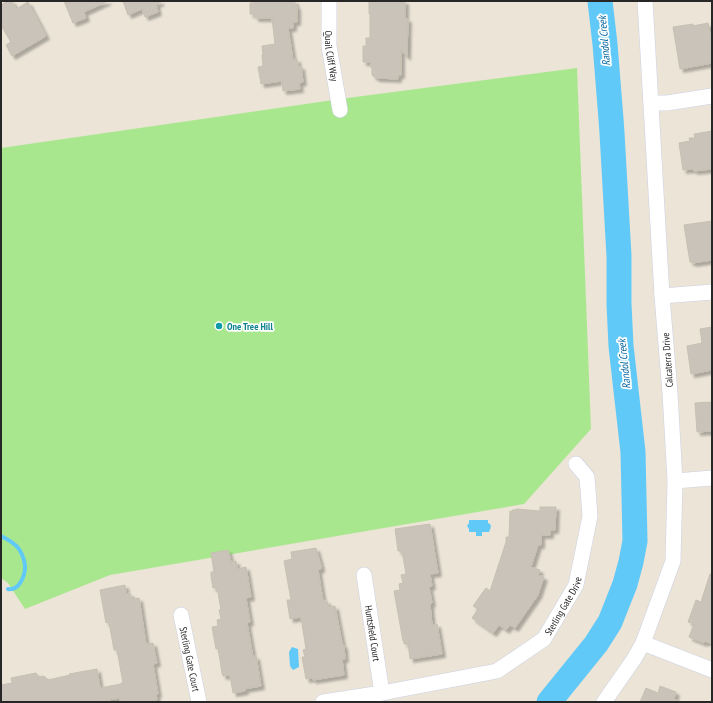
<svg xmlns="http://www.w3.org/2000/svg" width="713" height="703" font-family="'PT Sans Narrow',sans-serif">
  <defs>
    <filter id="shadow"><feDropShadow dx="3.5" dy="3.5" stdDeviation="1" flood-color="#0004"/></filter>
  </defs>
  <rect width="100%" height="100%" fill="#ebe4d7"/>
  <path fill="#a9e78e" d="M577,68L591,429L524,504L110,575L25,609L8,583L1,578V148L340,99Z"/>
  <g fill="#60c9f7">
    <path d="M469,520H488V523L490,524C492,527 490,529 489,532H482V536H476V532H469V529L467,526L469,523Z"/>
    <path d="M292,647L298,649L299,667L293,670L290,666L289,652Z"/>
  </g>
  <g fill="none" stroke-linecap="round" stroke-linejoin="round">
    <path stroke="#60c9f7" stroke-width="4" d="M1,536C7,539 15,543 19,549C22,554 25,561 25,567C25,576 19,591 8,589"/>
    <path stroke="#60c9f7" stroke-width="25" d="M549,702L596,644L610,622L625,584L631,562L635,541L633,452L621,346L619,304V256L612,133L611,119L605,44L600,1"/>
  </g>
  <g fill="#c9c3ba" stroke="#c6c0b1" filter="url(#shadow)">
    <path d="M8,1H12L16,9L28,2L46,36L12,56L6,45L11,42L1,25V5Z"/>
    <path d="M64,1H108L84,12L86,18L73,23Z"/>
    <path d="M123,1H160L161,2L156,4L158,12L145,17L142,9L128,15Z"/>
    <path d="M254,1H295V6H297V22H293V28H288L293,60L297,59L298,67L301,66L303,82L299,83L300,89L283,91L282,81L261,84L258,67L263,66L262,55H263L262,46L275,44L272,18H255V14H250V3H254Z"/>
    <path d="M369,1H405V19H408L407,57L401,50V75H398V79L376,78L372,75V68H371V62H363V46H366V38H370V14H369Z"/>
    <path d="M708,23L712,45V63L680,69L673,27L693,24V26Z"/>
    <path d="M712,131V169L694,171L693,169L683,170L679,143L690,141L689,138H695L694,134Z"/>
    <path d="M712,221V260L693,263V262H690L684,225Z"/>
    <path d="M712,327V370L691,374L687,346L702,343L700,329Z"/>
    <path d="M712,402V431L697,432L695,403Z"/>
    <path d="M540,507H556L555,530H550V535H541V545H538L531,567L540,570L538,575L544,577L538,595L515,628L510,625L506,630L499,625L493,633L472,618L478,609L473,606L486,588L490,591L506,542V537H509L510,511L512,512V510H516V509L540,511Z"/>
    <path d="M430,524L438,573L430,574L432,586L429,587L432,603L430,604L432,625L437,624L442,654L410,659L408,643L404,644V641H403L394,591L400,590L399,584L403,583L401,575L406,574L402,551H398L395,529Z"/>
    <path d="M316,548L321,566V569L318,570L323,601H327L328,607L335,606L342,643L344,646L345,659H342L344,675L313,680L312,678L306,679L302,657H305L303,650L306,649L301,617L290,619L287,600H291L284,561L292,559L291,552Z"/>
    <path d="M228,550L231,562L236,561L237,569L246,567L251,597L246,598L250,622L247,623L253,657L256,656L261,686L244,689L245,691L233,693L230,675L223,676L222,673L218,648L216,649L212,627L218,626L217,620L221,619L219,610H221L217,587L213,588L211,576V572H214L211,553Z"/>
    <path d="M710,574H712V644L705,641L704,643L689,637L694,624L688,622L696,600L701,602Z"/>
    <path d="M125,585L126,594L130,593L131,599L139,598L146,644L153,643L157,663L153,664L158,694H156L157,700H153V702H120V698L97,702H1V685L12,683L11,678L36,673L39,677L44,676L48,680L70,675L69,674L97,669L100,688L121,684V683H123L117,650H114L109,622L106,623L100,590Z"/>
    <path d="M660,686L676,692L674,699L678,701V702H640L646,688L658,693Z"/>
  </g>
  <g fill="none" stroke-linecap="round" stroke-linejoin="round">
    <g stroke="#ccd0e2" stroke-width="16">
      <g id="minor">
        <path id="s1" d="M329,1V46L340,110"/>
        <path d="M651,103H667L712,96"/>
        <path d="M662,296L712,292"/>
        <path d="M675,481L712,478"/>
        <path id="s2" d="M364,575L382,693"/>
        <path id="s3" d="M181,615L199,702"/>
        <path d="M643,643L712,670"/>
        <path id="s4" d="M323,702L382,693L497,671L544,639L576,585L590,516L587,477L576,464"/>
        <path d="M604,702L634,659L643,643L673,561L675,481L670,393L662,296L645,1"/>
      </g>
    </g>
    <use href="#minor" stroke="#fff" stroke-width="15"/>
  </g>
  <circle fill="#0f9aa8" stroke="#fff" stroke-width="1.5" cx="219" cy="326" r="4"/>
  <g text-anchor="middle" stroke-width="3.5" stroke-linejoin="round" paint-order="stroke">
    <g font-size="10" fill="#272727" stroke="#fff">
      <text dy="4" stroke="none"><textPath href="#s1" startOffset="55">Quail Cliff Way</textPath></text>
      <text transform="translate(667 360) rotate(-94)" y="4">Calcaterra Drive</text>
      <text dy="4" stroke="none"><textPath href="#s4" startOffset="272">Sterling Gate Drive</textPath></text>
      <text dy="4" stroke="none"><textPath href="#s2" startOffset="59">Huntsfield Court</textPath></text>
      <text dy="4" stroke="none"><textPath href="#s3" startOffset="45">Sterling Gate Court</textPath></text>
    </g>
    <g font-size="10" font-weight="bold" fill="#0d838f" stroke="#fff" text-anchor="start">
      <text x="227" y="330">One Tree Hill</text>
    </g>
    <g font-size="11" font-style="italic" fill="#03639f" stroke="#fff">
      <text transform="translate(604 41) rotate(-95)" y="4">Randol Creek</text>
      <text transform="translate(624 364) rotate(-96)" y="4">Randol Creek</text>
    </g>
  </g>
  <rect width="713" height="703" fill="none" stroke="#272727" stroke-width="4"/>
</svg>
